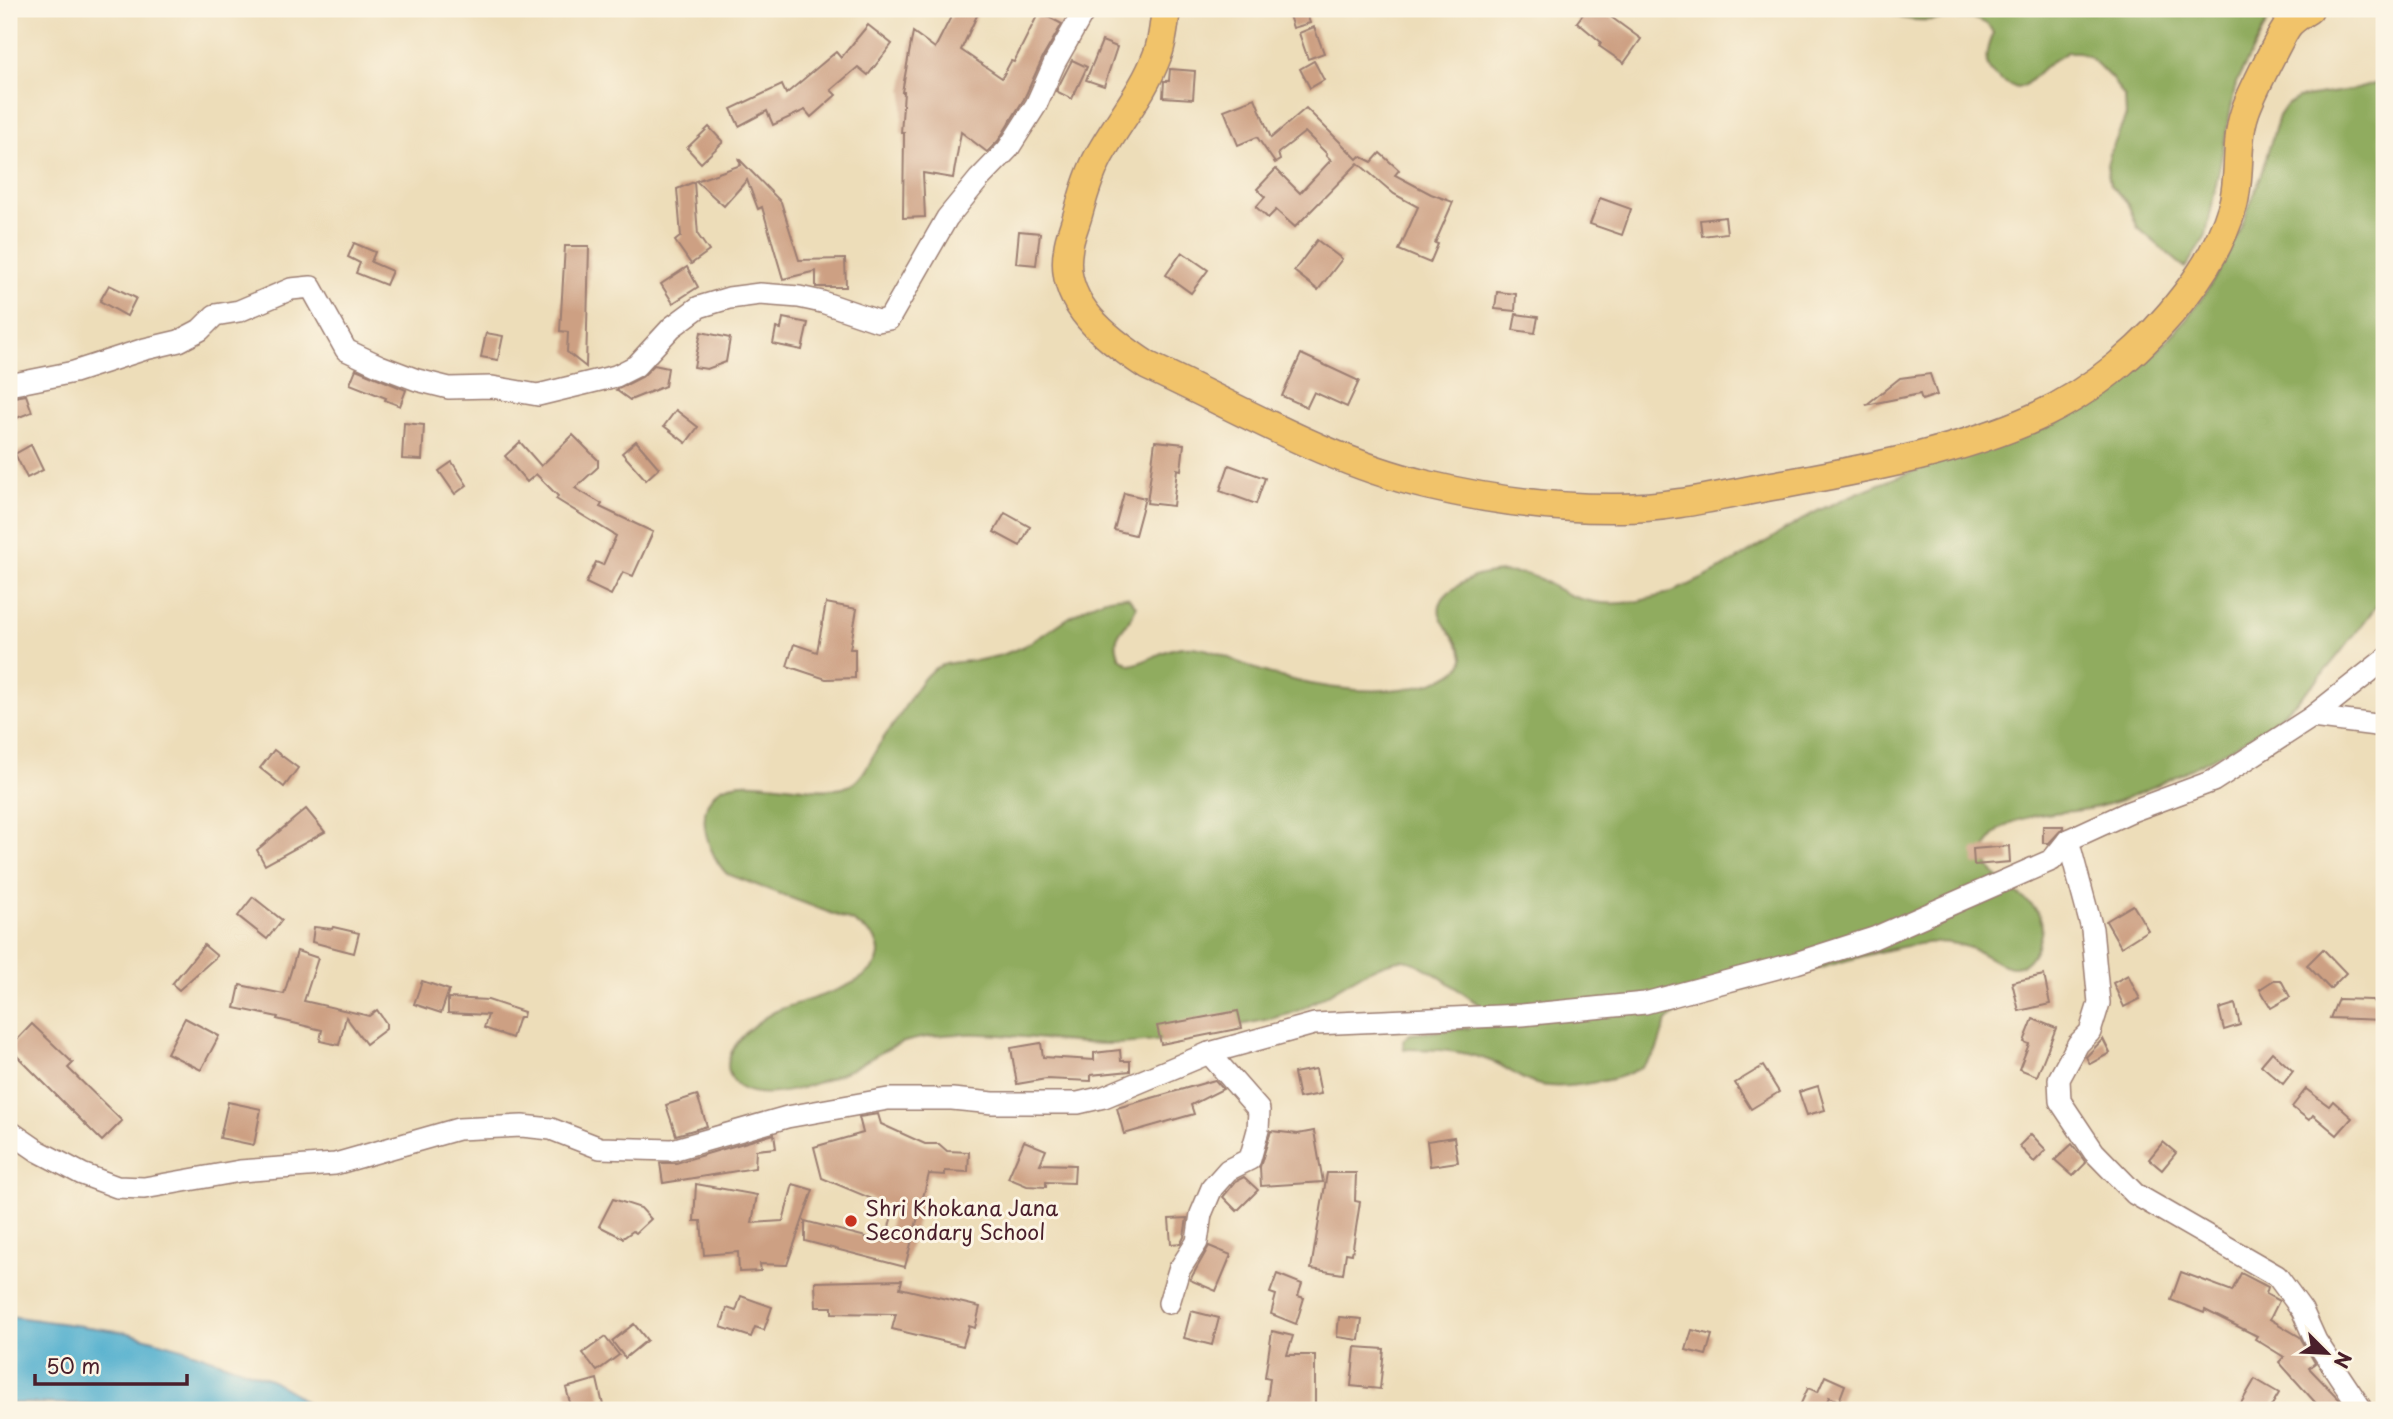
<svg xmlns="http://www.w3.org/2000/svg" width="2393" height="1419" font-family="'Playpen Sans',sans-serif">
  <rect width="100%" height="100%" fill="#fcf5e5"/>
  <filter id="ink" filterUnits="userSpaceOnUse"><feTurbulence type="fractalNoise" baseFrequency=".0143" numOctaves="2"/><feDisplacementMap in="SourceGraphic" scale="14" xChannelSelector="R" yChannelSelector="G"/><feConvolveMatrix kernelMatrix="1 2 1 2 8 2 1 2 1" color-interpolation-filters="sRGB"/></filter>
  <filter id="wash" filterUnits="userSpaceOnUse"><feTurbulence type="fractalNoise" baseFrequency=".00686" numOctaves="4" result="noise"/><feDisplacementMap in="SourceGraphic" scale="28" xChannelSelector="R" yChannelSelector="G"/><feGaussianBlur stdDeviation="1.57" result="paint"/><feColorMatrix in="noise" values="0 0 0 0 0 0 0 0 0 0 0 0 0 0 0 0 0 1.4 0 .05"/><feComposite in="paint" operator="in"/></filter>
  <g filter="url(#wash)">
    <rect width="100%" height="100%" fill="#edddb9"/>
    <g fill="#90ac5e" stroke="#6d6644" stroke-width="2">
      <path d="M1886,9H2274L2236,83L2206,236L2185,268L2138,228L2127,202L2110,185L2107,165L2110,154L2126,116L2125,98L2111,78L2090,57L2079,52H2068L2052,61L2024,86L2017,88C1987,76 1979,64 1993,33C1980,0 1914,37 1886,9Z"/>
      <path d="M2384,81V596C2350,640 2316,689 2271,723C2241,745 2207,761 2174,777C2139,793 2112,807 2074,811C2043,814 1993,816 1985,853C1993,902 2067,894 2033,954C2016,983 1991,956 1970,948C1954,942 1935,941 1918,944C1870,952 1822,968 1775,981C1747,988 1710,996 1685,1010C1679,1013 1670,1016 1667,1021C1662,1030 1661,1042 1656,1051C1647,1068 1626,1076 1608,1080C1587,1084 1561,1089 1540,1085C1522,1082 1509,1068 1493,1062C1464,1050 1435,1049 1404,1049L1403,1040L1410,1034L1470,1028L1484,1023L1487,1010C1468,998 1420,958 1401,960C1371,962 1327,998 1297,1011C1280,1018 1258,1021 1240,1025C1197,1035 1148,1045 1104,1044C1038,1042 974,1024 908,1041C888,1046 870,1060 851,1069C822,1082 768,1105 739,1087C731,1081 726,1069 729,1059C735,1038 757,1021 776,1011C799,1000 894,984 877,943C873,933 862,928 854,922L727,874C709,856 693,813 716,792C745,766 828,805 855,782C868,771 872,755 881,742C885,735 891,728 896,721C907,705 915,686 929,673C941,661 963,662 979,660C993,658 1008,653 1020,648C1053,633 1092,592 1128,597L1136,606C1130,629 1108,630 1120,658L1130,665C1153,661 1165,645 1193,647C1215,649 1235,662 1256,669C1303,686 1360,695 1410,688C1424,686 1465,676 1463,657C1460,635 1422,615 1449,592C1457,586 1464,581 1474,577C1493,571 1521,570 1540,579C1551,585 1561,592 1572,596C1593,604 1617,605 1639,601C1692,591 1739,558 1785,530C1798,523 1810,514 1824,508C1855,493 1888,480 1920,469C1964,453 2011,443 2054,424C2132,390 2203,313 2237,236C2255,197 2266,157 2279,116L2286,106L2298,98L2357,89Z"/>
    </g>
    <path fill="#4faece" stroke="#4c667c" stroke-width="2" d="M9,1316L125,1332L182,1348L270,1379L292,1392L316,1410H143L85,1404L9,1403Z"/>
    <g id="blocks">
      <g fill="#cda083">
        <path d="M955,9H980L961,50L1002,78L1011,61L1014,62L1039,12L1062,24L1043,57L1024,99L998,141L987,152L961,132L953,178L923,173L925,217L903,218L904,133H901L904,92H902L913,32L935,48Z"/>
        <path d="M1287,9H1305L1310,23L1293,28Z"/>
        <path d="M1587,9H1600L1641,39L1624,63L1599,46L1601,42L1577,22Z"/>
        <path d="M868,25L892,44L868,75L858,67L831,90L836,95L811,117L805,110L773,125L767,111L739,126L731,109L782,85L786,94L836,52L841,58Z"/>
        <path d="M1314,27L1324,53L1308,59L1299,33Z"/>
        <path d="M1102,41L1117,47L1104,86L1086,80Z"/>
        <path d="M1072,60L1087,67L1072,99L1056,91Z"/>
        <path d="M1314,61L1324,80L1310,88L1300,69Z"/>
        <path d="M1170,69L1195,71L1193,99L1163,97L1164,81H1169Z"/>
        <path d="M1255,98L1271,138L1306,108L1357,159L1360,156L1372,162L1380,153L1399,170L1395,175L1431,194L1453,202L1435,243L1438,244L1430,263L1399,250L1418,207L1394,194L1358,163L1295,227L1276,210L1268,218L1256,207L1265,197L1257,189L1276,169L1300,193L1331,160L1326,155L1327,154L1305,132L1278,153L1280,160L1275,163L1257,137L1238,145L1224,110Z"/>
        <path d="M709,127L723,142L701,163L687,148Z"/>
        <path d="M738,158L781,202L799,260L845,259L846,287H816V271L783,279L762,207L758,209L747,180L724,206L696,181L741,165Z"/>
        <path d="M694,182L698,235L709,251L691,264L675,241L681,236L677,189Z"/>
        <path d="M1600,198L1631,209L1622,235L1590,224Z"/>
        <path d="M1725,217L1727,233L1702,236L1700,220Z"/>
        <path d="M1019,231L1040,233L1036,265L1016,263Z"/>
        <path d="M1317,240L1342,259L1318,290L1294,271Z"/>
        <path d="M354,243L375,252L371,262L392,271L386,285L356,273L360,263L348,257Z"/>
        <path d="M565,246H589L586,367L567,352L568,332L560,331Z"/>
        <path d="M1182,252L1208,270L1191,293L1166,275Z"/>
        <path d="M687,267L698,287L673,303L661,284Z"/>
        <path d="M109,285L136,298L127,316L100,301Z"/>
        <path d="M1497,292L1516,294L1515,311L1495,309Z"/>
        <path d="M1516,314L1538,317L1535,333L1513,330Z"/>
        <path d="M783,318L808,323L802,350L773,344L776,328L781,329Z"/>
        <path d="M701,332L730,338L726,362L707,369L694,367Z"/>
        <path d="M486,333L503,336L498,360L481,357Z"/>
        <path d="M1301,354L1359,381L1347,407L1314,392L1307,407L1282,396Z"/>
        <path d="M654,365L668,368L665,386L630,400L616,390L642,377Z"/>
        <path d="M356,369L406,390L400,406L385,400L386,398L350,384Z"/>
        <path d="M1930,374L1937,395L1922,400L1920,394L1866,405L1900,378Z"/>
        <path d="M26,395L32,412L9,421V398Z"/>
        <path d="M676,410L698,427L686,443L664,426Z"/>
        <path d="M404,423L424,425L422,460L402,459Z"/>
        <path d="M573,435L598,460V467L575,488L602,504L600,507L653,532L633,576L623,572L611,595L586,583L596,562L603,565L616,536L556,499L558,496L536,474L527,482L505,456L520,442L541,466Z"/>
        <path d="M636,441L659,468L646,480L622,453Z"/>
        <path d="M1155,441L1184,444L1181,470L1177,469L1173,506L1147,503Z"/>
        <path d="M31,445L43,470L27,478L15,454Z"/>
        <path d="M452,462L467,485L455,494L439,471Z"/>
        <path d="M1229,465L1265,478L1256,504L1220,491Z"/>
        <path d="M1124,493L1145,498L1135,535L1114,530Z"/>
        <path d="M1005,513L1030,527L1020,546L994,532Z"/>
        <path d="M826,603L857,609L850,649H855V678L826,679L787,666L794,644L817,652Z"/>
        <path d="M274,750L298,768L284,787L260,768Z"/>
        <path d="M306,809L325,832L265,865L257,850Z"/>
        <path d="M2043,826H2063V828L2049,843H2043Z"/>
        <path d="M2009,846L2010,862L1974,865L1973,849Z"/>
        <path d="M253,897L282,920L267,939L238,916Z"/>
        <path d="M2133,905L2148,930L2121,947L2106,921Z"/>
        <path d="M314,927L332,929L333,927L359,933L354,953L312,942Z"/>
        <path d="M204,945L217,956L179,990L172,984Z"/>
        <path d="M2323,949L2346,973L2330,989L2307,965Z"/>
        <path d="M297,951L318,958L304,1001L369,1016L377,1010L386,1023V1029L366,1044L346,1017L339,1045L320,1041L322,1030L277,1019L278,1017L235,1008L240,985L284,994Z"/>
        <path d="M2044,975L2050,1004L2019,1011L2012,982Z"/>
        <path d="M2128,975L2140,999L2124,1007L2113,983Z"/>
        <path d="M2274,980H2281L2290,997L2271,1008L2260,989Z"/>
        <path d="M422,981L449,990L441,1013L414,1004Z"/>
        <path d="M448,998L488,1000L524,1012L523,1017H519L512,1038L484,1028L488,1015L448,1013Z"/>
        <path d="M2338,999L2372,1000L2384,1013V1020L2330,1018Z"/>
        <path d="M2235,1004L2240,1025L2224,1030L2219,1009Z"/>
        <path d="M1238,1011L1242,1028L1161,1044L1157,1026Z"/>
        <path d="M185,1018L219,1036L201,1070L167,1053Z"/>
        <path d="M2033,1019L2056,1028L2037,1076L2019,1069L2029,1044L2024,1042Z"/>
        <path d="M32,1024L73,1063L68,1068L122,1121L102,1141L9,1048Z"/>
        <path d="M2103,1039L2110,1053L2090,1064L2086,1057Z"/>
        <path d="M1041,1043L1043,1057L1094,1060V1053L1120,1050L1121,1061H1130V1071L1091,1075V1081L1046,1079L1017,1084L1011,1048Z"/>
        <path d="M2272,1052L2293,1071L2283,1084L2261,1065Z"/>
        <path d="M1763,1066L1779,1092L1751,1109L1735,1083Z"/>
        <path d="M1316,1069L1321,1094L1299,1098L1294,1073Z"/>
        <path d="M1215,1080L1223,1089L1191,1105L1194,1114L1124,1134L1117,1108Z"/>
        <path d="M1818,1086L1825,1110L1807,1115L1799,1092Z"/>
        <path d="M2306,1089L2329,1106L2333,1101L2352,1118L2337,1135L2313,1115L2309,1120L2292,1107Z"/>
        <path d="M697,1095L707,1126L676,1135L666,1105Z"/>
        <path d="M228,1102L261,1109L254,1145L220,1138Z"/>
        <path d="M878,1114L881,1124L925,1144H939L947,1151L969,1152L968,1172L945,1171V1175L929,1174L905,1267L805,1241V1221L885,1242L894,1208L822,1178L814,1147L863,1133L859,1117Z"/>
        <path d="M1271,1131L1298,1134L1314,1131L1323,1182L1261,1186L1260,1167Z"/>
        <path d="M774,1134L776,1148L756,1150L755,1168L663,1183L660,1163H676Z"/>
        <path d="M2031,1134L2046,1150L2034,1162L2019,1146Z"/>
        <path d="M1454,1137L1458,1162L1430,1166L1427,1141Z"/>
        <path d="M1024,1141L1046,1150L1040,1164L1075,1165L1074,1183L1046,1182V1187L1027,1186L1008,1178Z"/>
        <path d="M2163,1142L2176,1153L2162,1170L2149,1159Z"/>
        <path d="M2072,1144L2086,1163L2073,1176L2055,1160Z"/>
        <path d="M1327,1173H1356L1355,1201L1360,1202L1352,1254L1346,1253L1343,1274L1311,1269Z"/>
        <path d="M1244,1177L1258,1190L1237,1211L1223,1197L1236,1181Z"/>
        <path d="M696,1184L757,1195L752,1223L783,1221L793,1184L813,1190L787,1265L760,1264L761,1271L739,1272L738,1252L704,1255L701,1221H694Z"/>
        <path d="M613,1199L641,1208L651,1219L636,1233L633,1231L623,1238L599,1226Z"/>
        <path d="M1187,1218L1184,1237L1181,1243L1171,1244L1169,1219Z"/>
        <path d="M1209,1246L1231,1255L1216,1291L1190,1280Z"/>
        <path d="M2181,1272L2232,1291L2241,1273L2268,1287L2266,1294L2279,1301L2270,1319L2300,1337L2315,1363L2309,1368L2339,1399L2346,1410H2322L2279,1362L2284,1357L2255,1339L2257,1336L2205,1310L2204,1313L2171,1300Z"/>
        <path d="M1277,1274L1302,1284L1298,1296L1304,1298L1296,1324L1271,1314L1276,1295L1270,1293Z"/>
        <path d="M902,1280L900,1288L980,1307L975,1328L969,1326L963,1346L892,1329L896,1314L832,1313V1307H816L815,1282Z"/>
        <path d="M741,1296L772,1307L764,1330L755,1327L751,1337L721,1327L727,1308L736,1311Z"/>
        <path d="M1191,1311L1219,1318L1212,1345L1184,1338Z"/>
        <path d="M1339,1317L1362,1319L1359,1340L1337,1337Z"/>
        <path d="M634,1324L647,1340L625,1358L612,1341Z"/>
        <path d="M1692,1330L1712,1335L1706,1355L1686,1350Z"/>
        <path d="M1272,1331L1293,1336L1287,1355H1315V1410H1266L1270,1378L1265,1377Z"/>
        <path d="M605,1337L619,1355L597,1371L583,1353Z"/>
        <path d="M1355,1347L1384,1349L1380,1389L1351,1386Z"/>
        <path d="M1825,1376L1845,1385L1839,1401L1829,1397L1823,1410H1798L1808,1388L1818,1392Z"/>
        <path d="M597,1379L603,1405L584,1410H572L566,1388Z"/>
        <path d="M2255,1379L2279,1393L2269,1410H2237Z"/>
      </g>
    </g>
  </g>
  <g filter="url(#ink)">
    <use href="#blocks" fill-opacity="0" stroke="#9c7e72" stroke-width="2"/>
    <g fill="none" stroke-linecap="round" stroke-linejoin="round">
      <g stroke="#9c7e72" stroke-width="24">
        <g id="minor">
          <path d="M9,385L74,372L145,349L179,341L200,330L215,315L239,311L291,289L311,287L346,350L380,366L417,380L449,388L492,387L538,395L616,376L636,366L672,327L699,307L729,298L760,294L799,297L822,302L878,321L889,319L947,218L979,179L1008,149L1036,105L1055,62L1085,9"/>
          <path d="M2312,717L2384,726"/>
          <path d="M2068,840L2092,929L2099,1003L2090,1032L2078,1044L2059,1079L2060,1101L2094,1152L2135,1194L2277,1276L2302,1310L2316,1341L2362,1410"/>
          <path d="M9,1131L38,1151L82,1174L117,1187L144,1188L240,1171L335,1164L458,1129L522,1126L551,1129L600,1148L672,1150L787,1117L888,1099H952L993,1103H1078L1104,1097L1209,1053L1314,1024L1522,1015L1645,1003L1796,963L1874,938L2052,860L2068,840L2129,812L2213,781L2312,717L2384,660"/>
          <path d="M1169,1303L1179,1270L1197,1242L1201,1214L1212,1188L1228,1170L1250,1159L1258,1130L1259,1110L1209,1053"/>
        </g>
      </g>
      <g stroke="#9c7e72" stroke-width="31">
        <path id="major" d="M1166,9C1164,24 1163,42 1157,56C1145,89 1121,118 1103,149C1091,168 1084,192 1078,214C1075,225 1069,238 1068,250C1059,304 1108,340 1148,366C1239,408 1329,462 1427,485C1490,500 1555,509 1621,508C1673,508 1726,494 1778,485C1864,469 1956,453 2036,417C2094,391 2148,345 2186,294C2206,268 2224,236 2233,205C2241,175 2235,141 2245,112C2249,99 2283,29 2291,22C2296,17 2303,13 2309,9"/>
      </g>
      <use href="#minor" stroke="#fff" stroke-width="21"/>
      <use href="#major" stroke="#f1c36a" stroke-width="28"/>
    </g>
  </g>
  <circle fill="#c8321e" stroke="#fcf5e5" stroke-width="2.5" cx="851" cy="1221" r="7"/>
  <g text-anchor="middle" stroke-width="6" stroke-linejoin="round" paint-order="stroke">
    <g font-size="21" fill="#4a1f2b" stroke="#fcf5e5" text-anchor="start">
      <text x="865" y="1216">Shri Khokana Jana<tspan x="865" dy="24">Secondary School</tspan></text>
    </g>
  </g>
  <rect width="2393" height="1419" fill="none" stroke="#fcf5e5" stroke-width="35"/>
  <g transform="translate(2327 1353) rotate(114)" stroke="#fcf5e5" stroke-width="5" paint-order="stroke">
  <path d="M0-5L12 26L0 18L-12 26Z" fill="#4a1f2b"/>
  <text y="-10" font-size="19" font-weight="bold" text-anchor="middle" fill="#4a1f2b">N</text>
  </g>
  <path d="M35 1374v10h152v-10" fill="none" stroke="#4a1f2b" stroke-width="3.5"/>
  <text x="46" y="1374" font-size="21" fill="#4a1f2b" stroke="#fcf5e5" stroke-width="5" paint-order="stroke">50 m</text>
</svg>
